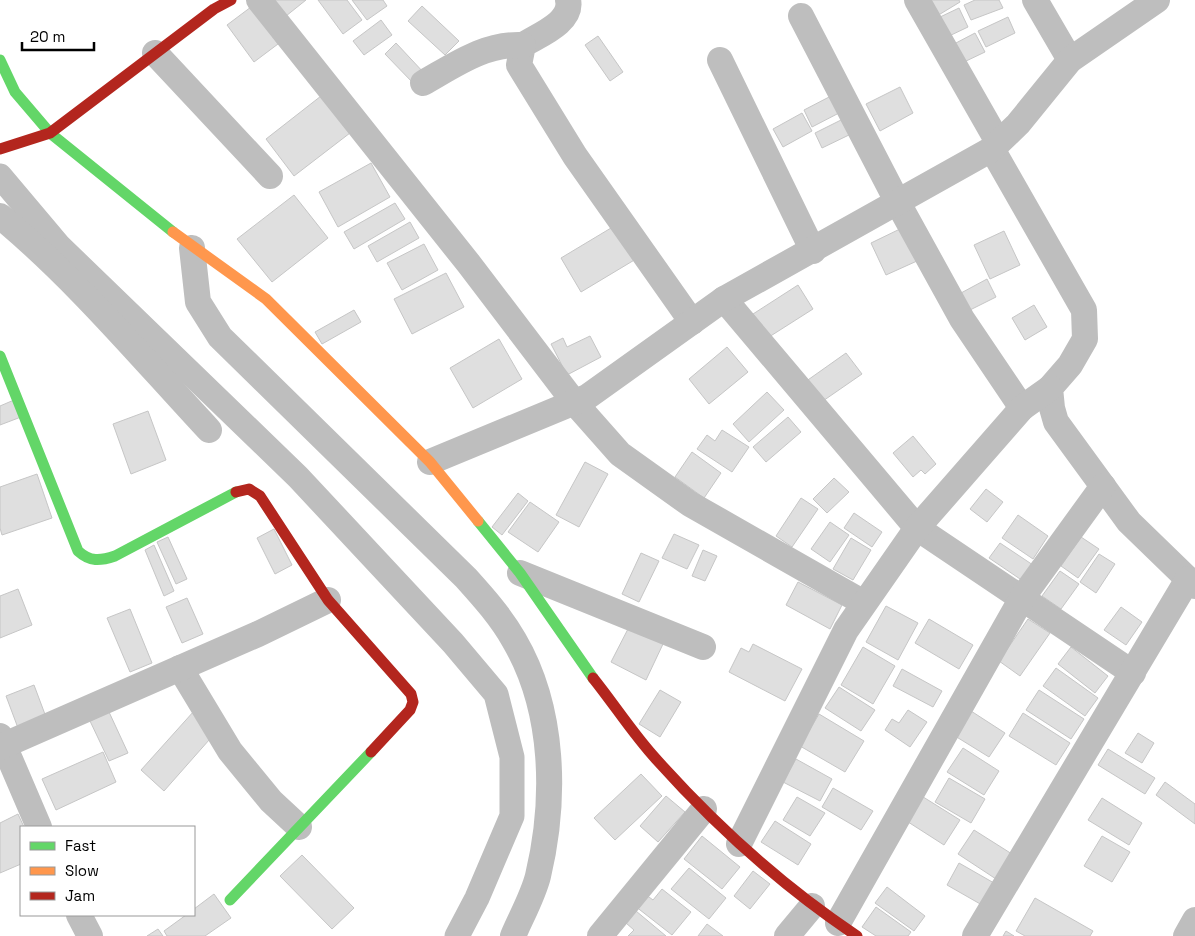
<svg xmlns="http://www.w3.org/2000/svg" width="1195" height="936" font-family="'Space Grotesk',sans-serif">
  <rect width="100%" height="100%" fill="#fff"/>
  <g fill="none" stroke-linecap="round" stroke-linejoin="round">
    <path stroke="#bebebe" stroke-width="25" d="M0,176L59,246L298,477L453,643L496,694L512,757V816L477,898L457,936"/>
  </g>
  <g fill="#dfdfdf" stroke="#c6c6c6">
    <path d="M273,0H306L281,20Z"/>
    <path d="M318,0H347L362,20L343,34Z"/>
    <path d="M352,0H383L387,6L367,20Z"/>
    <path d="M928,0H959L960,2L932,19Z"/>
    <path d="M975,0H999L1003,8L971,20L964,5Z"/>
    <path d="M422,6L459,41L445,55L408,21Z"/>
    <path d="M251,7L278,44L254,62L227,25Z"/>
    <path d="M959,8L968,27L947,37L938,18Z"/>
    <path d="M1008,17L1015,33L986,47L978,31Z"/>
    <path d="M381,20L392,35L364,55L353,41Z"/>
    <path d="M975,33L985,52L964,62L954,44Z"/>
    <path d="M598,36L623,72L610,81L585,45Z"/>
    <path d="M396,43L425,74L414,84L385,54Z"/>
    <path d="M900,87L913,113L880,131L866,104Z"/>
    <path d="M321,96L350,133L294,176L266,139Z"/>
    <path d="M831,96L839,113L812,127L804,110Z"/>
    <path d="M802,113L812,131L783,147L773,129Z"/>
    <path d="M843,119L851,134L822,148L815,133Z"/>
    <path d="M371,163L390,197L338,227L319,192Z"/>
    <path d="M294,195L328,238L272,282L237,239Z"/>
    <path d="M395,203L405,219L354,249L344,232Z"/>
    <path d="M410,222L419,238L377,262L368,246Z"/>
    <path d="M616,225L636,259L581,292L561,258Z"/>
    <path d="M902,228L917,261L886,275L871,243Z"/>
    <path d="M1004,231L1020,265L990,279L974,245Z"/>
    <path d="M424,244L438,270L402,290L387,263Z"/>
    <path d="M446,273L464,307L412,334L394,299Z"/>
    <path d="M987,279L996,297L970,310L961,293Z"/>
    <path d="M798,285L813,309L769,337L753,314Z"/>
    <path d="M1034,305L1047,327L1025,340L1012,318Z"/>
    <path d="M354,310L361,322L322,344L315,332Z"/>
    <path d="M590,336L601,357L567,375L551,344L563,338L567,347Z"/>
    <path d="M499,339L522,379L473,408L450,368Z"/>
    <path d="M727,347L748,372L709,404L689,379Z"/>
    <path d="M846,353L862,374L820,403L805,382Z"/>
    <path d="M767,392L784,410L749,442L733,424Z"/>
    <path d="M14,400L21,417L0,425V406Z"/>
    <path d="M148,411L166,460L131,474L113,424Z"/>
    <path d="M788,417L801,432L766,462L753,447Z"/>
    <path d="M722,430L749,447L732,472L697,449L707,435L715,441Z"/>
    <path d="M913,436L936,464L925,474L921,470L913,477L893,453Z"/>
    <path d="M692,452L721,473L704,498L675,477Z"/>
    <path d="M585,462L608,474L579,527L556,515Z"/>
    <path d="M37,474L52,518L2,535L0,528V487Z"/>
    <path d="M834,478L849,492L827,513L813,499Z"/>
    <path d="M986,489L1003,502L987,522L970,509Z"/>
    <path d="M518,493L528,501L502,535L492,527Z"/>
    <path d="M801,498L818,509L792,547L776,536Z"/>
    <path d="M530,502L559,522L538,552L508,532Z"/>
    <path d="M854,513L882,532L872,547L844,528Z"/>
    <path d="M1018,515L1048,536L1033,559L1002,538Z"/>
    <path d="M830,522L849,535L830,562L811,549Z"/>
    <path d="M274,529L292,565L275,574L257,538Z"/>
    <path d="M674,534L699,545L687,569L662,558Z"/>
    <path d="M168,537L187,579L176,584L157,542Z"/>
    <path d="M1081,537L1099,549L1078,578L1061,566Z"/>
    <path d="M851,538L871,550L853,580L833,569Z"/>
    <path d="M1000,543L1033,565L1023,581L989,558Z"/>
    <path d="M154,545L174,591L164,596L145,550Z"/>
    <path d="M703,550L717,556L705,581L692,576Z"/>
    <path d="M641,553L659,561L639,602L622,594Z"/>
    <path d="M1099,554L1115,564L1096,593L1080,582Z"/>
    <path d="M1060,571L1079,584L1061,609L1042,596Z"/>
    <path d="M798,582L842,605L830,629L786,605Z"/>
    <path d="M18,589L32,625L0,638V596Z"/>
    <path d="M187,598L203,634L182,643L166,607Z"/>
    <path d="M886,606L918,623L898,660L866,642Z"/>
    <path d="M1121,607L1142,622L1126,645L1104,630Z"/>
    <path d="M130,609L152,663L130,672L107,618Z"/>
    <path d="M929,619L973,645L959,669L915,643Z"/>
    <path d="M1028,619L1050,633L1020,676L999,661Z"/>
    <path d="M629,627L663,644L646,680L611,662Z"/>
    <path d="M753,644L802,669L785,701L729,672L741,648L749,652Z"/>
    <path d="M863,647L895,666L873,704L841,685Z"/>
    <path d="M1071,647L1108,676L1095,693L1058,664Z"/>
    <path d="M1056,668L1098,698L1085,716L1043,686Z"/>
    <path d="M902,669L942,691L933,707L893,686Z"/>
    <path d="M34,685L46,717L18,728L6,696Z"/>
    <path d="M839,687L875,710L861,731L825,708Z"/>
    <path d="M660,690L681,702L660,737L639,724Z"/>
    <path d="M1039,690L1084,719L1071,739L1026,710Z"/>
    <path d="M908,710L927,722L910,747L885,730L892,719L899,723Z"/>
    <path d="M194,711L217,731L164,791L141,770Z"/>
    <path d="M971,711L1005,733L989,757L955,736Z"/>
    <path d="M109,712L128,753L109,761L90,721Z"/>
    <path d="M1023,713L1070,743L1056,765L1009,736Z"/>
    <path d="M819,714L864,741L845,772L800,746Z"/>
    <path d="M1138,733L1154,743L1142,763L1125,753Z"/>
    <path d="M963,748L999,771L984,795L947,772Z"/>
    <path d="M1108,749L1155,778L1145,794L1098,765Z"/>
    <path d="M103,752L116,782L56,810L42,779Z"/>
    <path d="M796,759L832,779L820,801L783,782Z"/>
    <path d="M641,774L662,796L615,840L594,818Z"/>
    <path d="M949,778L985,799L971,823L935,802Z"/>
    <path d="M1165,782L1195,804V824L1156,795Z"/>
    <path d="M833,788L873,811L861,830L822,807Z"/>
    <path d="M920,795L960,820L944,845L905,820Z"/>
    <path d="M666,796L685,812L658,842L640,826Z"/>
    <path d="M797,797L825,813L810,836L783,820Z"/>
    <path d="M1102,798L1142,823L1129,845L1088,820Z"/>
    <path d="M18,814L24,827H21V864L0,873V823Z"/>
    <path d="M775,821L811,844L798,865L761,842Z"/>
    <path d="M974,830L1012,854L996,879L958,854Z"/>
    <path d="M702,836L740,867L722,889L684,859Z"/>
    <path d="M1102,836L1130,852L1112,882L1084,866Z"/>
    <path d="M302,855L354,908L332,929L280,876Z"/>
    <path d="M959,863L994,883L982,905L947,885Z"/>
    <path d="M689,868L726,898L709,919L671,889Z"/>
    <path d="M753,871L770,884L750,909L734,896Z"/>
    <path d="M887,887L925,916L914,931L875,903Z"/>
    <path d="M662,889L691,912L672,935L635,906L645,894L653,900Z"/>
    <path d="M214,894L231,918L205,936H167L164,931L186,915H194V909Z"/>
    <path d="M1035,898L1093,931L1090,936H1025L1016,931Z"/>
    <path d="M876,907L911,932L908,936H876L862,927Z"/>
    <path d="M636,911L666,936H628L634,930L626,923Z"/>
    <path d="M707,924L723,936H698Z"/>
    <path d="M158,929L163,936H147Z"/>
    <path d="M1006,931L1014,936H1003Z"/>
  </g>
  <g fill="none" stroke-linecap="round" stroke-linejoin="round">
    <g stroke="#bebebe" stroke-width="26">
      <path d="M259,0L469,264L574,402L620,454L690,504L864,603"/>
      <path d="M568,0C573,22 539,35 523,45L519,65L575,156L692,322"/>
      <path d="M917,0L998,142"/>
      <path d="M1035,0L1070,60"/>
      <path d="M801,16L898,203L962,319L1022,408"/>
      <path d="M155,53L270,176"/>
      <path d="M720,60L813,251"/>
      <path d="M423,83C455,65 485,43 523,45"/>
      <path d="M992,149L1084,310L1085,339L1070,365L1050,388L1052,408L1056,422L1129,522L1195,586"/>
      <path d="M0,216C76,279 141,357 209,430"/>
      <path d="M192,248L198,302L220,337L466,578C484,598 501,617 514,640C555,710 556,800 538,876C533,896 521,917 513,936"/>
      <path d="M724,299L917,528L1133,673"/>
      <path d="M430,462L587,397L724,299L992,149L1018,124L1070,60L1157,0"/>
      <path d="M520,573L703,647"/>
      <path d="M180,668L230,751L271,801L299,827"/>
      <path d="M0,736L39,827"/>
      <path d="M0,747L258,634L328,600"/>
      <path d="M739,844L846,630L917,528L1022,408L1050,388"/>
      <path d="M79,915L90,936"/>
      <path d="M838,923L1022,598L1103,486"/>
      <path d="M600,936L704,809"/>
      <path d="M787,936L812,906"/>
      <path d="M975,936L1188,579"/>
      <path d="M1186,936L1195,920"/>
    </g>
    <g stroke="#63d668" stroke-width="11">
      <path d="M0,60L15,92L50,133L173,232"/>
      <path d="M0,356L78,551C90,562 100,561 115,556L236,492"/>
      <path d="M478,521L520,573L593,678"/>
      <path d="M230,900L371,752"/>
    </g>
    <path stroke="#ff974d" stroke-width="11" d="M173,232L266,299L430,462L478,521"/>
    <g stroke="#b3261e" stroke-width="11">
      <path d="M0,149L50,133L214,9L231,0"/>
      <path d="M236,492L249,489L260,496L328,600L411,694L413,702L410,710L371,752"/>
      <path d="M593,678C614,704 633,734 656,759C716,826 782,886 857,936"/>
    </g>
  </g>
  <rect x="20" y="826" width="175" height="90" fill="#ffffff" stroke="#999999"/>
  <rect x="30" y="842" width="25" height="8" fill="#63d668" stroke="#999999"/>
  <text x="65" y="851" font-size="15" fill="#000000">Fast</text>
  <rect x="30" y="867" width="25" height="8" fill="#ff974d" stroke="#999999"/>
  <text x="65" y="876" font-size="15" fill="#000000">Slow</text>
  <rect x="30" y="892" width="25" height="8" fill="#b3261e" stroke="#999999"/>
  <text x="65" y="901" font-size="15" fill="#000000">Jam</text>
  <path d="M22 42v8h72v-8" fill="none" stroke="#000000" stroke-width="2.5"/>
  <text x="30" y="42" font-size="15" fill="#000000" stroke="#ffffff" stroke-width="4" paint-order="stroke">20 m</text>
</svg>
